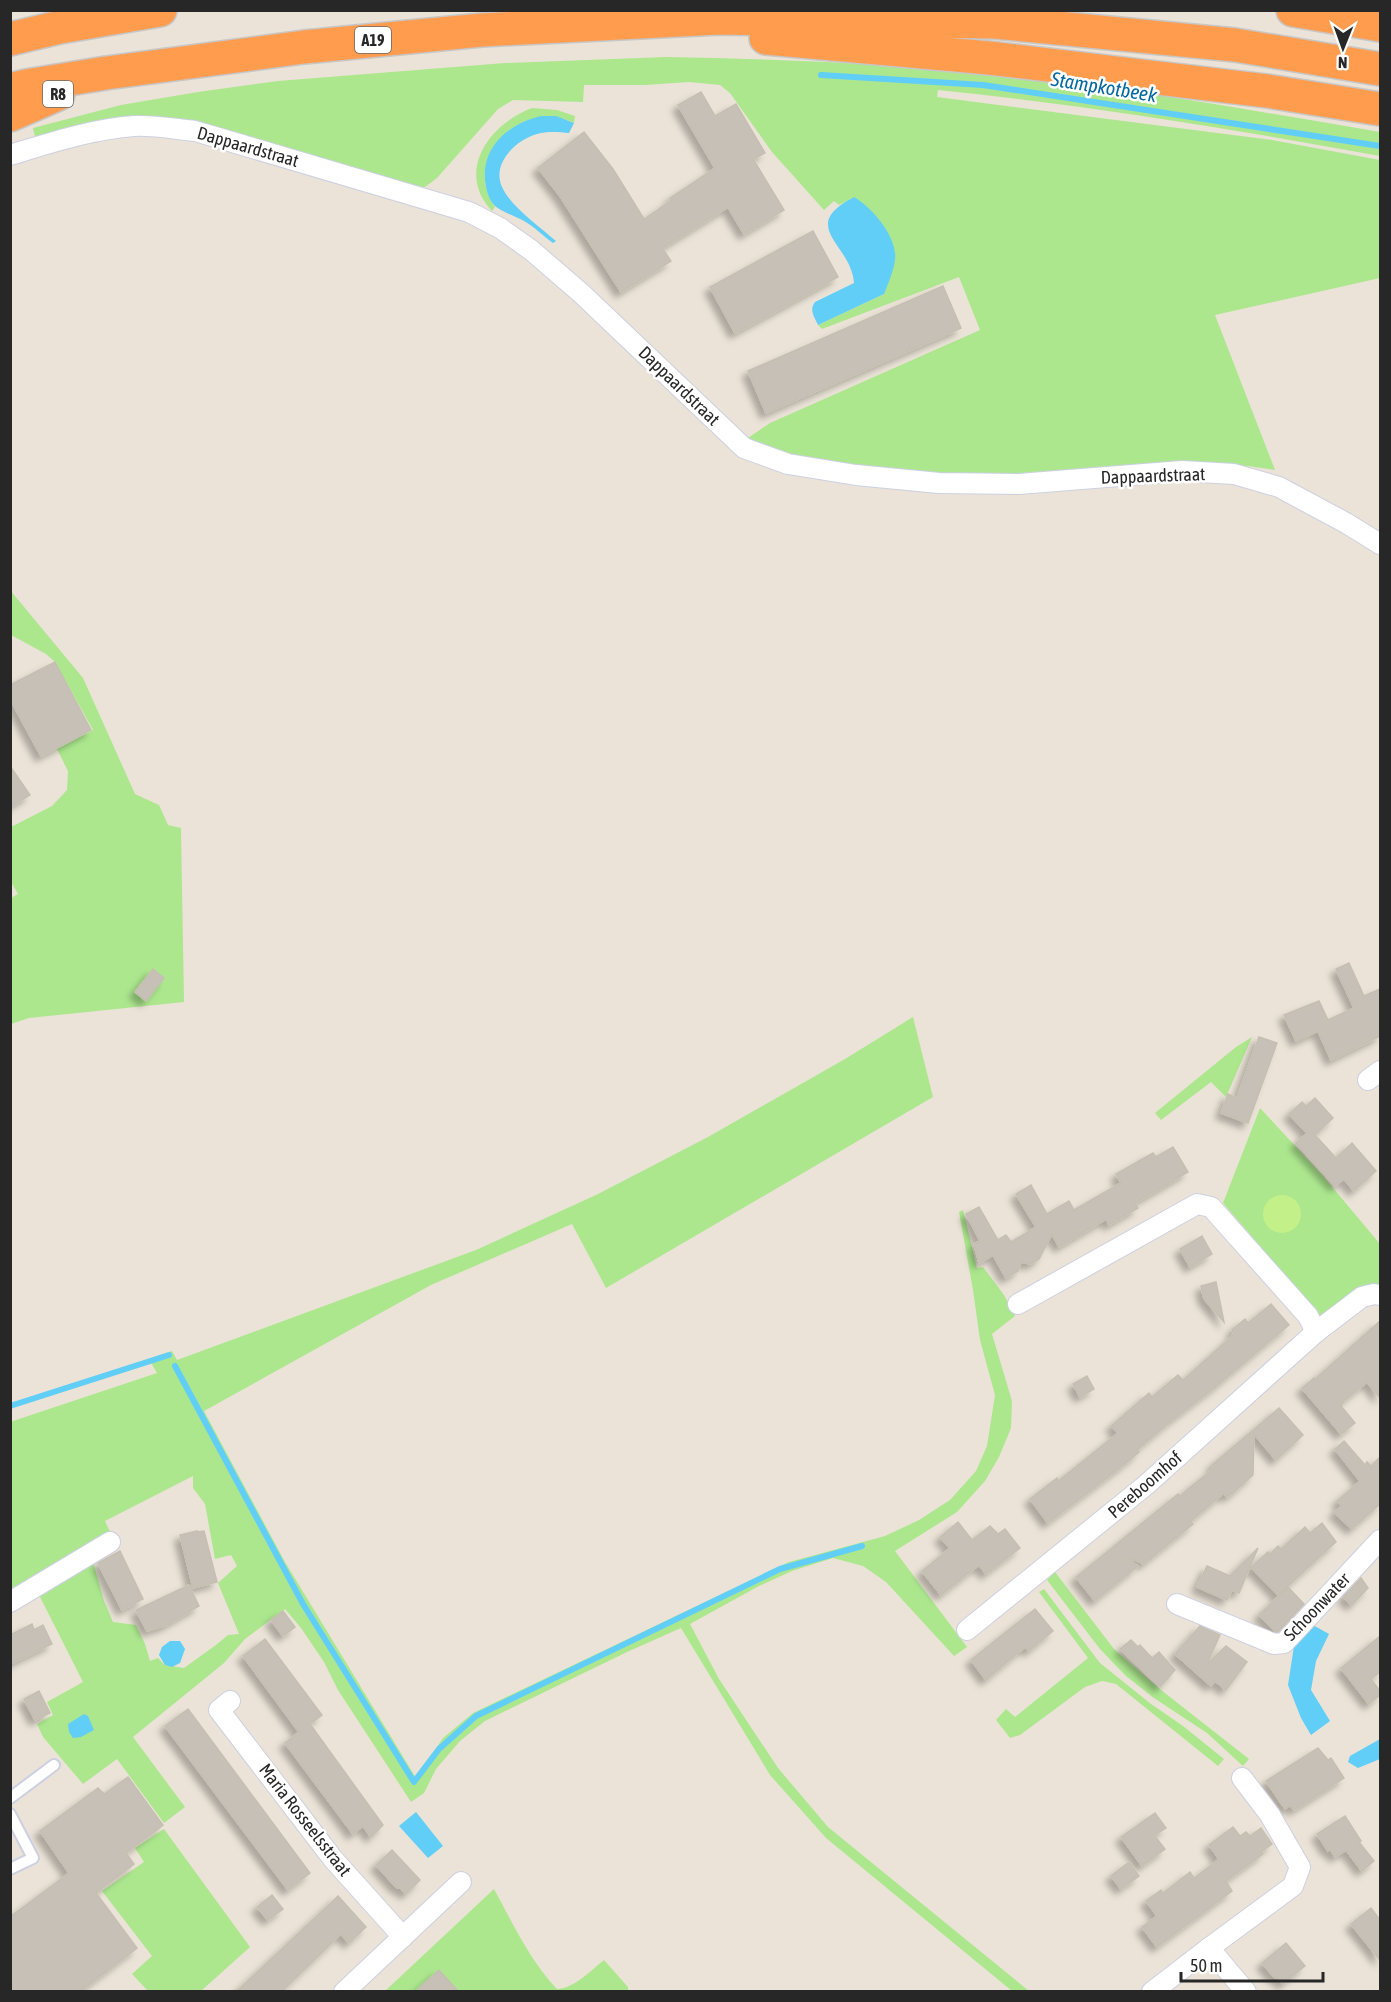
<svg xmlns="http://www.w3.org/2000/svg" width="1391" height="2002" font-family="'Asap Condensed',sans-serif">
  <defs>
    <filter id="shadow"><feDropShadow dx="-5.5" dy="5.5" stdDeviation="3" flood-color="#0004"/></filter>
  </defs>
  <rect width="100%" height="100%" fill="#ebe3d7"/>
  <g fill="#ace78e">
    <path d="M666,57C771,59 876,63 980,72C1114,85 1248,110 1380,132V156C1234,129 1086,105 938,90L937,97L1272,140L1380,160V278L1215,315L1275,470L1248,466L1174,463L1111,467L1010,477L907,474L780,454L748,438L770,423L980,330L959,277L822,329L818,325L884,294L854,197L839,205L834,201L824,210L772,152L730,93L720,85L689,82L645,85H584L583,102L513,100L498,109L437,178L425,187H414L197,125L96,123L35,137L33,128L121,105L198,92L278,81L505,63Z"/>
    <path d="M532,108L557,110L575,116L574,123C522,98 460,157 495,207L492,211C455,172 489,124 532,108Z"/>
    <path d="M10,590L83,678L135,794L159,805L168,825L181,828L184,1002L29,1018L11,1024V898L18,894L11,882V827L52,806L67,790L68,771L57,749L93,730L55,662L46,654L11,635Z"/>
    <path d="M913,1017L933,1097L606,1288L572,1224L431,1285L204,1411L285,1562L416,1778L443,1738L473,1713L789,1562L885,1536L919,1520L950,1500L976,1471L987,1446L995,1395L980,1340L973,1290L959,1212L963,1210L977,1268L983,1267L1004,1295L1015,1316L992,1334L1012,1401L1011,1428L999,1457L985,1481L957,1512L895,1551L967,1647L954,1656L886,1582L863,1566L833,1558L792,1571L759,1586L690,1624L719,1679L778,1768L828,1827L1029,1991H1012L826,1838L770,1775L681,1628L627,1652L485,1721L460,1741L436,1769L424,1793L411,1802L338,1690L324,1662L301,1628L285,1609L245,1639L224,1663L133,1737L185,1807L164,1823L117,1759L83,1784L43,1737L37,1724L53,1715L47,1702L83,1682L37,1591L92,1558L104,1601L113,1622L136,1625L145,1644L150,1661L158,1658L165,1665L184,1668L216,1645L228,1635L239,1634L218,1583L237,1566L231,1555L215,1559L205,1504L193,1488V1476L105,1521L111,1534L11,1591L10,1422L157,1373L149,1359L172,1351L177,1360L476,1250L598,1194L708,1137L845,1059Z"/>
    <path d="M1252,1037L1226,1097L1211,1082L1161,1120L1155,1113L1236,1047Z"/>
    <path d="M1260,1108L1323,1176L1380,1244V1288L1327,1316L1319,1315L1223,1203Z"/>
    <path d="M1055,1572L1114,1649L1161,1690L1249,1759L1243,1766L1207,1733L1154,1698L1126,1676L1100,1649L1047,1580Z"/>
    <path d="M1044,1589L1100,1663L1151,1704L1183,1726L1224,1759L1218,1766L1116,1684L1102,1681L1085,1687L1020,1735L1010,1738L996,1720L1006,1709L1015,1717L1088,1658L1039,1592Z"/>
    <path d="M164,1829L250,1947L201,1991H148L132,1974L152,1956L102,1891L144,1862L135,1848Z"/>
    <path d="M494,1889C512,1922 530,1961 557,1989C575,1988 590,1971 604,1960L628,1987V1991L384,1992Z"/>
  </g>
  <circle fill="#c3f088" cx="1282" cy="1214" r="19"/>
  <g fill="#60cef7">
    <path d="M541,116H556L574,123L569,133C559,132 547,131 537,134C515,140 490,165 503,189C512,207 540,227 556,241L553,243C543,236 535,227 524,221C515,216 502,212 495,206C488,199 486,189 485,180C482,145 511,123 541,116Z"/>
    <path d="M854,197C871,207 893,232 895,253C897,263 888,284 884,294L818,325C814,316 809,310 815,302L854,283C851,243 797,227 854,197Z"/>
    <path d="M1311,1624L1329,1634L1316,1661L1311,1690L1330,1721L1311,1735L1301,1718L1288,1685L1294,1646Z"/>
    <path d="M170,1641H180L185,1649L180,1663L172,1667L165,1665L159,1655L162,1647Z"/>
    <path d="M84,1714L88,1716L94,1730L81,1737L73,1738L69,1732L68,1724Z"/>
    <path d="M1380,1739V1759L1358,1768L1348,1762L1350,1756Z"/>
    <path d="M416,1812L443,1846L428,1858L399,1826Z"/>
  </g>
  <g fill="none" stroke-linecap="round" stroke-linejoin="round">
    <g stroke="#60cef7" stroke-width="6">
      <path d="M821,75L983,85L1380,146"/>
      <path d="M175,1366L303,1604L414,1782L439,1749L476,1716L780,1569L862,1546"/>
      <path d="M10,1406L169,1355"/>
    </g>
  </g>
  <g fill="#c6c0b7" stroke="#c6bfb1" stroke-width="1.5" filter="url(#shadow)">
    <path d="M701,92L715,116L736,104L765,153L753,159L784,210L744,234L728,207L662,248L671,261L621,292L560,196L538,168L584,132L613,169L644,219L672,200L670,198L715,168L678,105Z"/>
    <path d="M813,231L838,277L735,333L710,287Z"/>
    <path d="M943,286L961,328L766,413L748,371Z"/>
    <path d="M55,662L91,730L41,756L10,699V685Z"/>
    <path d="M10,766L30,795L10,807Z"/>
    <path d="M1349,963L1364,996L1380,989V1036L1331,1060L1318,1031L1296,1041L1284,1015L1319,1001L1328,1020L1354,1008L1336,969Z"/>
    <path d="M153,969L164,978L146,1001L135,992Z"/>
    <path d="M1259,1037L1277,1043L1248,1123L1221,1113L1228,1094L1237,1098Z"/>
    <path d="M1315,1098L1333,1118L1315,1135L1336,1158L1352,1143L1376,1171L1354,1191L1344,1179L1335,1186L1296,1143L1307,1133L1289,1114L1302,1102L1306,1106Z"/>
    <path d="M1173,1147L1188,1172L1135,1203L1138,1208L1109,1225L1106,1219L1059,1247L1052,1234L1039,1259L1031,1264L1021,1262L1018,1271L1006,1278L993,1255L979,1263L974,1244L980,1241L966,1214L979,1207L998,1240L1006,1235L1011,1242L1036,1227L1016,1194L1031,1185L1047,1214L1069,1201L1074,1210L1121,1183L1116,1174L1153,1153L1156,1157Z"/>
    <path d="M1202,1236L1212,1254L1190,1267L1180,1249Z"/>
    <path d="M1216,1282L1224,1322L1204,1299L1201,1286Z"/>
    <path d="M1271,1304L1289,1325L1213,1389L1170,1422L1137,1450L1139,1452L1124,1465L1048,1523L1030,1499L1057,1478L1058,1481L1118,1433L1111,1426L1149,1393L1152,1397L1178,1375L1183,1380L1232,1336L1234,1333L1232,1330L1245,1319L1248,1323Z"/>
    <path d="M1380,1321V1398L1367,1382L1344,1401L1341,1406L1355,1423L1341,1434L1302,1388L1314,1378L1315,1379Z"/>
    <path d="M1087,1376L1094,1389L1080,1397L1073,1384Z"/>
    <path d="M1279,1408L1303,1435L1276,1460L1254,1434L1253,1475L1232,1494L1227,1497L1224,1493L1191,1521L1193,1524L1144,1564L1130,1558L1129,1559L1138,1566L1095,1601L1076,1577L1178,1494L1180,1496L1188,1489L1214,1468L1212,1465Z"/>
    <path d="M1344,1441L1365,1465L1367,1462L1371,1466L1380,1457V1504L1352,1529L1334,1512L1342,1506L1337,1501L1360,1481L1335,1449Z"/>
    <path d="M958,1522L972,1540L990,1526L998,1534L1005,1529L1020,1548L986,1574L979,1565L941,1595L922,1571L950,1548L940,1537Z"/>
    <path d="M1322,1523L1336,1542L1278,1595L1251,1567L1268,1552L1270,1554L1278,1546L1281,1549L1305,1527L1310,1533Z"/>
    <path d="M197,1531V1532L204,1531L217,1582L193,1588L180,1535Z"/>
    <path d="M1258,1548L1239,1593L1232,1590L1227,1600L1197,1587L1207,1566L1230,1576Z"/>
    <path d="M120,1551L143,1599L122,1610L98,1563Z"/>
    <path d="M1361,1578L1368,1588L1352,1605L1343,1597Z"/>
    <path d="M189,1585L199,1606L166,1625L147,1631L136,1610Z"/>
    <path d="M1288,1587L1304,1604L1278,1632H1276L1259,1615Z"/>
    <path d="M1035,1609L1053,1631L1029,1651L1025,1647L986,1680L971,1660Z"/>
    <path d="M283,1611L295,1627L283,1636L271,1620Z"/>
    <path d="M32,1624L34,1630L43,1625L52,1644L10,1664V1635Z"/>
    <path d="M1200,1626L1220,1635L1207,1664L1226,1646L1247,1662L1226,1690L1215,1681L1211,1686L1175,1654Z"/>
    <path d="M1380,1636V1672L1371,1679L1380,1691V1695L1369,1704L1341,1668Z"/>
    <path d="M265,1639L322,1715L310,1724L383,1825L371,1837L363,1826L353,1834L285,1743L299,1732L243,1656Z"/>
    <path d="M1131,1640L1138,1647L1140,1645L1152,1658L1159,1652L1175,1670L1160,1687L1120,1649Z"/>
    <path d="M39,1691L50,1713L35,1720L24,1699Z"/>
    <path d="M188,1709L310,1873L288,1890L165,1726Z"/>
    <path d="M1318,1748L1328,1760L1331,1758L1344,1778L1294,1810L1290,1805L1285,1809L1266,1781Z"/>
    <path d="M128,1777L163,1825L126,1853L134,1864L96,1893L137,1948L80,1992H10V1917L69,1873L40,1831L98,1788L104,1794Z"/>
    <path d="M1155,1813L1166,1828L1154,1835L1165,1849L1142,1866L1121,1837Z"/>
    <path d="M1345,1816L1361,1841L1359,1842L1374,1861L1362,1871L1346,1850L1335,1857L1330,1849L1328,1851L1317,1834Z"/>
    <path d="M1233,1827L1240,1836L1246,1832L1250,1836L1261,1828L1272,1844L1261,1852L1263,1854L1226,1881L1232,1891L1157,1947L1142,1927L1157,1916L1146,1901L1161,1890L1163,1893L1190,1872L1194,1878L1219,1859L1209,1845Z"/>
    <path d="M392,1850L420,1880L406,1894L399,1887L397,1888L376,1865Z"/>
    <path d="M1129,1862L1139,1876L1121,1889L1111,1876Z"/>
    <path d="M272,1895L283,1909L268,1920L257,1907Z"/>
    <path d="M338,1896L366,1927L349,1943L341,1934L281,1992H236Z"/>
    <path d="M1371,1908L1380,1920V1960L1351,1924Z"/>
    <path d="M1286,1943L1305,1966L1283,1984L1277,1977L1275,1978L1262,1963Z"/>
    <path d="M439,1970L459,1992H415Z"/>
  </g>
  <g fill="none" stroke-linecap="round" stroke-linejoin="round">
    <g stroke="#ccd0e2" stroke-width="14">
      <g id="lane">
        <path d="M10,1798L54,1765"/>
        <path d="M10,1814L33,1858L10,1869"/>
      </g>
    </g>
    <g stroke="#ccd0e2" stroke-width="22">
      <g id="street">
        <path d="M10,155C50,143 92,129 134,126C154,125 175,129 195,131L469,212L500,228L531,250L582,294L744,448L788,464L856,475L939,483L1019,484L1182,471L1234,474L1279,487L1346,523L1380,544"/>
        <path d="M1368,1080L1380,1071"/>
        <path d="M1018,1304L1197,1204L1211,1207L1308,1316L1316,1332"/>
        <path d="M10,1602L110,1542"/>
        <path d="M1177,1604L1274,1644L1284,1643L1380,1540"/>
        <path d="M967,1630L1146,1485L1316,1332L1362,1297L1374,1294L1380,1295"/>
        <path d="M230,1701L219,1710L333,1859L403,1937"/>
        <path d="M1242,1778L1270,1815L1300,1867L1293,1886L1209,1948L1246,1992"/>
        <path d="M344,1992L461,1882"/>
        <path d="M1152,1992L1209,1948"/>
      </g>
    </g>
    <g stroke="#c7c7c7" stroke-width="36">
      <g id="highway">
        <path d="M1293,10L1380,25"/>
        <path d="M766,38L989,58L1267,91L1380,109"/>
        <path d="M10,39L60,27L160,10"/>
        <path d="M10,90L26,86L106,73L304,47L482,30L719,18L994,22L1235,45L1380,69"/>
        <path d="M10,115L58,94"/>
      </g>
    </g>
    <use href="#lane" stroke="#fff" stroke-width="10"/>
    <use href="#street" stroke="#fff" stroke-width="20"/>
    <use href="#highway" stroke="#ff9c4e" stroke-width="33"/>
  </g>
  <g text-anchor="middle" stroke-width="5" stroke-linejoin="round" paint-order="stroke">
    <g fill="#fff" stroke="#686868" stroke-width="1.5">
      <rect x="355" y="27" width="36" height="26" rx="4.5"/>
      <rect x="43" y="81" width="30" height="26" rx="4.5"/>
    </g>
    <g font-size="16" font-weight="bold" fill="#272727">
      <text x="373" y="46">A19</text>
      <text x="58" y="100">R8</text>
    </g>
    <g font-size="18" fill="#272727" stroke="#fff">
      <text transform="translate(248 147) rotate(16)" y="6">Dappaardstraat</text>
      <text transform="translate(679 386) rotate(44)" y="6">Dappaardstraat</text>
      <text transform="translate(1153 476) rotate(-2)" y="6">Dappaardstraat</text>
      <text transform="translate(1145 1485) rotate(-41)" y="6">Pereboomhof</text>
      <text transform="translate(1317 1607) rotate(-46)" y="6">Schoonwater</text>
      <text transform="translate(305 1820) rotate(52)" y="6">Maria Rosseelsstraat</text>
    </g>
    <g font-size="20" font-style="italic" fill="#03689f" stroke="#fff">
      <text transform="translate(1104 87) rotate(9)" y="7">Stampkotbeek</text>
    </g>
  </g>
  <rect width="1391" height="2002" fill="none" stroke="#272727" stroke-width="24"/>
  <g transform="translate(1343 48) rotate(181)" stroke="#ffffff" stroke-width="4.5" paint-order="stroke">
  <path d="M0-4.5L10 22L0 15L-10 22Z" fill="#272727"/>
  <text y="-9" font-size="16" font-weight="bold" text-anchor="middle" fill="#272727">N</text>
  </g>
  <path d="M1181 1972v9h142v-9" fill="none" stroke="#272727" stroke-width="3"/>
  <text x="1190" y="1972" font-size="18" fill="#272727" stroke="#ffffff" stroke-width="4.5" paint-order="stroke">50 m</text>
</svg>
